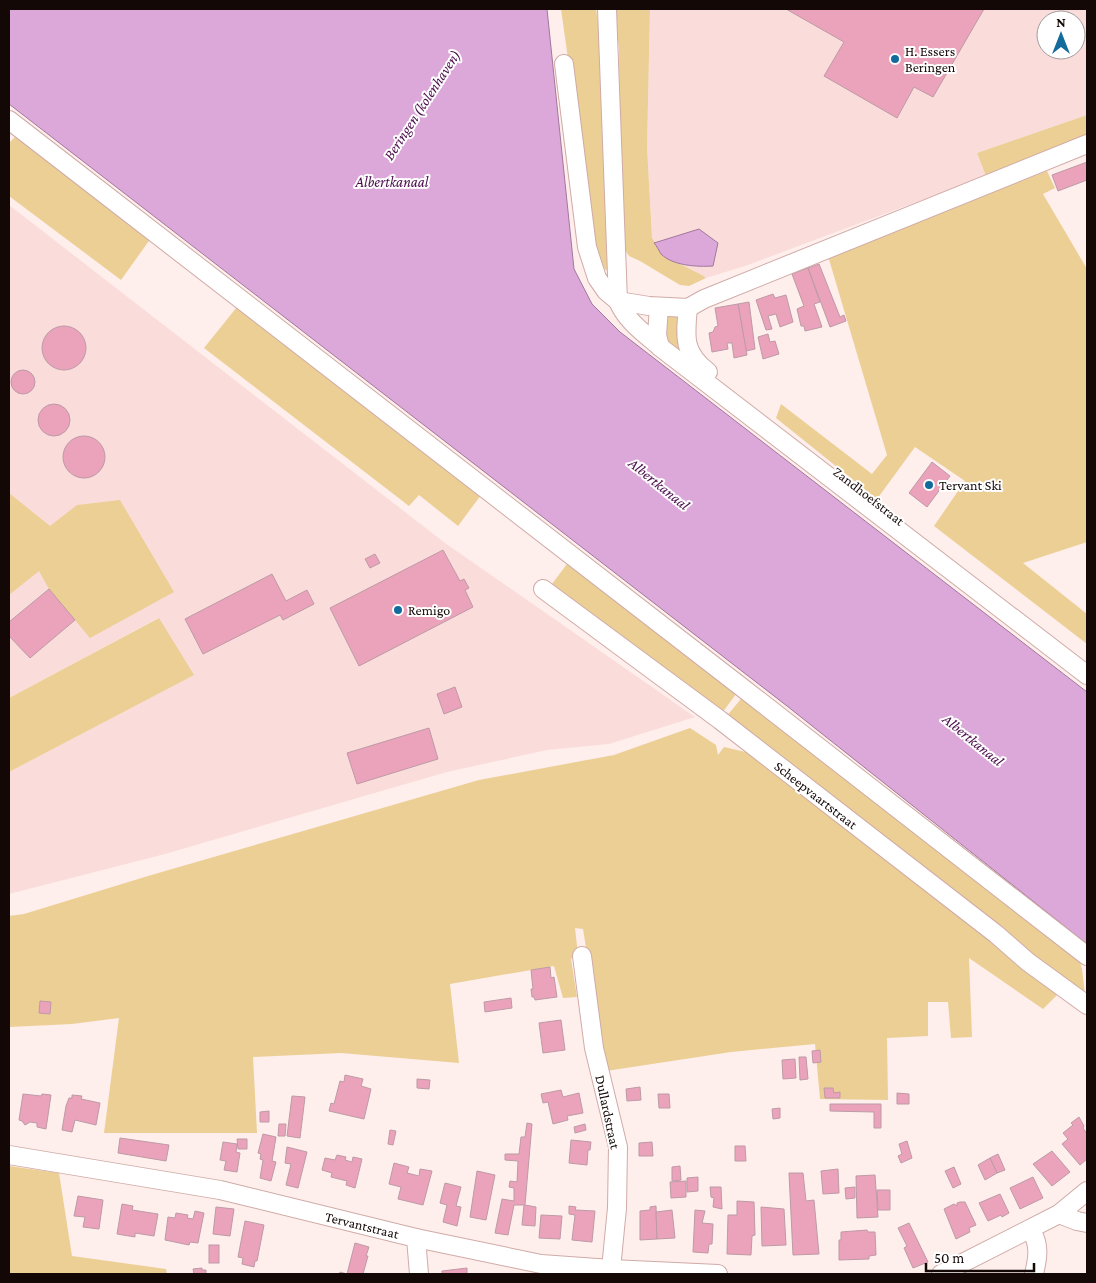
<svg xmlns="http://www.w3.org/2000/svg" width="1096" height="1283" font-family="'Crimson Pro',serif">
  <rect width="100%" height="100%" fill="#feeeec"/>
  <g fill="#faddda" fill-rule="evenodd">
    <path d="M650,9H1087V115L977,153L986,176L745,266L706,278L702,275L664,256L652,238L647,147ZM1046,20H1076V50H1046Z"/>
    <path d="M9,205L445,543L695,717L609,744L547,750L447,772L165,854L9,894V772L193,675L158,618L9,698Z"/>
  </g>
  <g fill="#eccf94">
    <path d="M561,9H596L601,44L611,270H606C599,262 597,253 594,243Z"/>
    <path d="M614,9H650L647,147L652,238L664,256L702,275L706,278L689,286L680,285L640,261L629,256L625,250L620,171L619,48Z"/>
    <path d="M1087,115V135L986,176L977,153Z"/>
    <path d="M16,136L151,238L121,280L9,196V143Z"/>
    <path d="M1047,171L1055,188L1043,194L1087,269V542L1023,563L1087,614V644L934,526L965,481L915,447L877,499L776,418L781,404L872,474L887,455L828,256Z"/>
    <path d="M237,307L481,495L458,526L419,495L409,506L204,348Z"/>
    <path d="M661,315L675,316L679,319L683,356L665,345Z"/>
    <path d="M9,493L50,526L77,505L120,500L174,592L90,638L49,589L39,571L9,595Z"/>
    <path d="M570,560L739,690L722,713L552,584Z"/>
    <path d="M159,618L194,675L9,772V698Z"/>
    <path d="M745,694L1078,955L1082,969L1085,995L726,717Z"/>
    <path d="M690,728L716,745L718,755L724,747L754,754L811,796L1057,995L1043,1009L969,958L972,1037L951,1038L948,1002H928V1036L887,1038L888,1100L820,1099L815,1044L731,1052L606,1071L583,929L575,928L578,955L571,959L577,997L563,998L554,966L450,984L459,1063L341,1053L253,1057L257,1133H104L119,1018L72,1024L9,1027V916L24,914L148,876L479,780L614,755Z"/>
    <path d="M9,1166L59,1173L72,1256L166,1269L167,1274H9Z"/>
  </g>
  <g fill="#dca8da" stroke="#a0789b">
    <path d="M9,9H547L574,269L592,304L620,332L1087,692V944L787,706L9,104Z"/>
    <path d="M699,229L718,243L713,266C698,267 673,266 661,254C659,251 657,246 654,243Z"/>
  </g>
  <g fill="#eba3bc" stroke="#bd9aa6">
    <path d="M786,9H984L933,97L914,87L897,118L824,76L844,42Z"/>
    <path d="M1087,162V180L1058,191L1052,175Z"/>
    <path d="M819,264L840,317L844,315L846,321L830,327L808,268Z"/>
    <path d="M808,268L820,302L814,304L822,327L805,331L804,326H801L797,309L804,306L792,274Z"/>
    <path d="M773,294L775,298L786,295L793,322L780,327L776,314L768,316L772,329L766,330L756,300Z"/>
    <path d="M749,302L755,349L746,351L738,304Z"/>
    <path d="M738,304L747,355L734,358L732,343H727L728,349L712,352L709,333L713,332L715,327L718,326L715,308Z"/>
    <circle cx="64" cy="348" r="22"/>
    <path d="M768,334L770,342L775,341L779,354L763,359L758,337Z"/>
    <circle cx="23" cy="382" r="12"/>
    <circle cx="54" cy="420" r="16"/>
    <circle cx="84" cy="457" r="21"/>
    <path d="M932,462L950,476L927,507L909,493Z"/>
    <path d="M443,550L460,581L464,579L469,588L465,590L473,607L359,666L330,608Z"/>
    <path d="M375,554L380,563L370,568L365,559Z"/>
    <path d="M272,574L286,601L307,590L314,604L283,620L280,615L203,654L185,619Z"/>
    <path d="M49,589L75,620L30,658L9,636V622Z"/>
    <path d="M455,687L462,707L444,714L437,694Z"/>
    <path d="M429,728L438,759L357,784L347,753Z"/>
    <path d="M550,967L551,978L554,977L557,997L535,1000L534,997H532L531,989H533L531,970Z"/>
    <path d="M511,998L512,1008L485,1012L484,1002Z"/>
    <path d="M40,1001L51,1002L50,1014L39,1013Z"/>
    <path d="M561,1020L565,1050L543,1053L539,1023Z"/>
    <path d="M820,1050L821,1062L813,1063L812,1051Z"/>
    <path d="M799,1057H806L808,1079L800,1080Z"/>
    <path d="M795,1059L796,1078L783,1079L782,1060Z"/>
    <path d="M345,1075L363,1079L361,1086L371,1089L364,1119L329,1111L331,1103L334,1104L340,1081L344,1082Z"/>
    <path d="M417,1079L430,1080L429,1089L417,1088Z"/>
    <path d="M640,1087L641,1100L627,1101L626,1089Z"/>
    <path d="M824,1088H833L834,1093L840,1092V1098H825Z"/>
    <path d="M561,1090L563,1097L579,1093L583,1113L567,1116L568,1120L553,1124L548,1102L543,1103L541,1094Z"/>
    <path d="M897,1093L909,1094V1104H897Z"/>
    <path d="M23,1094L41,1096L42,1094L51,1095L46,1129L37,1127V1123L30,1122L25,1125L22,1121L19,1120Z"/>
    <path d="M658,1094H669L670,1108H659Z"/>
    <path d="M72,1095L82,1096L81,1099L100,1103L96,1125L75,1120L72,1132L62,1130L66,1106L69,1098H72Z"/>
    <path d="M292,1096L305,1097L300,1138L287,1136Z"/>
    <path d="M830,1104H881V1128H874V1112L830,1111Z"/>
    <path d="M780,1108V1118L773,1119L772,1109Z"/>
    <path d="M269,1111V1122H260V1112Z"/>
    <path d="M1079,1117L1084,1126L1083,1128L1087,1134V1159L1080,1165L1062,1144L1068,1139L1063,1133L1073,1125L1071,1123Z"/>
    <path d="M527,1123L532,1124L525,1205L536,1207L535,1226L522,1225L524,1205H514L508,1235L495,1233L502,1199L514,1201V1188L509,1187L510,1181L517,1182L518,1161L505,1160V1154H519L521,1137H525Z"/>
    <path d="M279,1124H286L285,1136H278Z"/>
    <path d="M585,1124L586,1130L575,1133L574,1127Z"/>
    <path d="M390,1130L396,1131L393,1145L388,1144Z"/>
    <path d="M263,1134L276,1137L272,1161L276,1162L271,1181L260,1178L263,1160L260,1159L261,1154L258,1153Z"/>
    <path d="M120,1138L169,1145L166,1161L118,1153Z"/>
    <path d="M237,1139H247V1149H238Z"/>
    <path d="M571,1140L591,1142L590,1150H588L587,1165L569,1163Z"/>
    <path d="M907,1141L912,1158L901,1163L898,1156L902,1154L899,1144Z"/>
    <path d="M223,1142L237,1144L236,1152L240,1153L237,1172L224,1170L226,1161L220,1160Z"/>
    <path d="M652,1142L653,1156H639V1143Z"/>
    <path d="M735,1146H745L746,1161H735Z"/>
    <path d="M287,1147L307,1152L298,1188L286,1185L291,1164L285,1163Z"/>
    <path d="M1052,1151L1070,1172L1052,1186L1033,1164Z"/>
    <path d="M998,1154L1005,1170L997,1173L990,1158Z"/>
    <path d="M337,1155L346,1157L345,1160L352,1162L353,1157L362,1159L355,1188L346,1185L347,1181L331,1177L332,1173L322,1170L325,1158L335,1160Z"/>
    <path d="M990,1158L997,1173L985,1180L978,1165Z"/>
    <path d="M394,1163L409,1167L407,1173L419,1176L420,1169L432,1171L423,1205L398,1199L401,1187L389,1184Z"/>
    <path d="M680,1166L681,1180L672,1181V1167Z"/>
    <path d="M954,1167L961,1184L953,1188L945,1171Z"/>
    <path d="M838,1169L839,1193L823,1194L821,1171Z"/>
    <path d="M477,1171L495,1175L486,1220L470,1217Z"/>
    <path d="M789,1173H803L806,1201L814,1200L819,1254L793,1255Z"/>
    <path d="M875,1175L878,1217L857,1218L856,1176Z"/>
    <path d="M698,1177V1191L687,1192V1178Z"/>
    <path d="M1033,1177L1043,1198L1020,1209L1010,1188Z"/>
    <path d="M670,1182L686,1181V1197L671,1198Z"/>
    <path d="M445,1183L461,1187L456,1206L461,1207L457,1226L443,1222L447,1205L440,1203Z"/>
    <path d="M710,1187H721L722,1209L713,1207L714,1198L711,1197Z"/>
    <path d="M855,1187V1198L846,1199L845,1188Z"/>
    <path d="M877,1190H890V1210H878Z"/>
    <path d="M1000,1194L1009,1213L1002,1217L1001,1215L988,1221L979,1203Z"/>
    <path d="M78,1196L103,1200L99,1229L83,1227L85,1217L74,1216Z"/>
    <path d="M737,1201L754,1202L755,1235L752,1236L751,1255L727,1254L728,1215H737Z"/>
    <path d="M960,1202H965L976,1225L969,1228L970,1232L956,1239L944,1209L954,1204L957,1206V1203Z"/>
    <path d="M122,1204L133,1206L132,1210L158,1214L154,1236L135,1233V1237L117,1234Z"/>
    <path d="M569,1206L576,1207L575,1210L595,1211L592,1242L572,1240L575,1215L569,1214Z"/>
    <path d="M656,1206L657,1239L640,1240V1211L650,1210V1207Z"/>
    <path d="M216,1207L234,1209L230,1236L213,1234Z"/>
    <path d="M761,1207L784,1209L786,1245L762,1246Z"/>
    <path d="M672,1210L675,1238L657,1239L656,1212Z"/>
    <path d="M695,1210L705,1211L702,1223L713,1224L712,1244H709L708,1253L693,1252Z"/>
    <path d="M195,1211L204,1213L198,1243L190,1242L189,1245L165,1240L168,1217L175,1218L176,1213L188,1215L187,1218L193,1219Z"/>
    <path d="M541,1215L562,1216L560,1239L539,1238Z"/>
    <path d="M245,1221L264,1225L257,1261H255L254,1267L242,1264L243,1258L238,1257Z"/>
    <path d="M909,1223L928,1262L913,1268L904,1248L907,1246L898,1228Z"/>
    <path d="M867,1230L868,1232H875L876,1255L869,1256V1259L839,1260V1240H841V1232Z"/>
    <path d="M355,1243L369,1247L366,1256H368L363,1274H339L340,1272L347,1274Z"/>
    <rect x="209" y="1245" width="10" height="18"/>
    <path d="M202,1268V1270H206V1274H194L193,1269Z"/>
    <path d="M467,1268V1274H442V1271Z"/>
  </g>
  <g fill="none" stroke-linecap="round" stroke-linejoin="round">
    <g stroke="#d0aba7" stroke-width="20">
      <g id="minor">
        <path d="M607,9L618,301C626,321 644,333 660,347"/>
        <path d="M564,64L587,247L597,278L606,291L618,301"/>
        <path d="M9,120L744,689L1087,956"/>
        <path d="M618,301L649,306L688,308L704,299L1087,144"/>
        <path d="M659,307L657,335L660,347L1087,675"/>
        <path d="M688,308C685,337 683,353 708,372"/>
        <path d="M543,589L720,720L996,934L1028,962L1087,1005"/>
        <path d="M582,956L594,1048L618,1147L617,1208L611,1269"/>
        <path d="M9,1155L220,1190L416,1238L541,1264L611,1269L718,1274"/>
        <path d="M1059,1214L1077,1221L1087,1223"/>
        <path d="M1031,1230C1040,1245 1038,1257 1034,1274"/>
        <path d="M416,1238L419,1274"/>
        <path d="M941,1274L1059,1214L1087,1191"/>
      </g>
    </g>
    <use href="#minor" stroke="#fff" stroke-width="18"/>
  </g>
  <g fill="#126b9b" stroke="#fff" stroke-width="2">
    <circle cx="895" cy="59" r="5"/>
    <circle cx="929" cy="485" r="5"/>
    <circle cx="398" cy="610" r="5"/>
  </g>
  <g text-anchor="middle" stroke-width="4" stroke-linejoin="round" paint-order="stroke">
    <g font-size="14" fill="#140807" stroke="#fff" text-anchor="start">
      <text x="905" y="56">H. Essers<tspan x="905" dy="16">Beringen</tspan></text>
      <text x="939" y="490">Tervant Ski</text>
      <text x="408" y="615">Remigo</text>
    </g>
    <g font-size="14" fill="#140807" stroke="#fff">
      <text transform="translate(869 496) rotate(38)" y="5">Zandhoefstraat</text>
      <text transform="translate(816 795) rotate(38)" y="5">Scheepvaartstraat</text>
      <text transform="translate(608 1112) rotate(78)" y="5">Dullardstraat</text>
      <text transform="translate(362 1225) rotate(14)" y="5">Tervantstraat</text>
    </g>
    <g font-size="15" font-style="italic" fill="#4a0b4b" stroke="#fff">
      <text transform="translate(422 105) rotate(-57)" y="5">Beringen (kolenhaven)</text>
      <text x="392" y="187">Albertkanaal</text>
      <text transform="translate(659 484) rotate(39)" y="5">Albertkanaal</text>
      <text transform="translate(973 740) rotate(39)" y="5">Albertkanaal</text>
    </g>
  </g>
  <rect width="1096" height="1283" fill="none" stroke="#140807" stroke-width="20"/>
  <g transform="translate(1061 35)"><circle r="24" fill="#ffffff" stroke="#a19c9c"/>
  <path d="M0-4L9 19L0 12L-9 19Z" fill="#126b9b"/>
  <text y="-8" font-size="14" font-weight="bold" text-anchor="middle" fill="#140807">N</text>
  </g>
  <path d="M926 1263v8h108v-8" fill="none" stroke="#140807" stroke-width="2.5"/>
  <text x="934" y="1263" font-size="15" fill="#140807" stroke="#ffffff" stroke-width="4" paint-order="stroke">50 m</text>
</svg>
